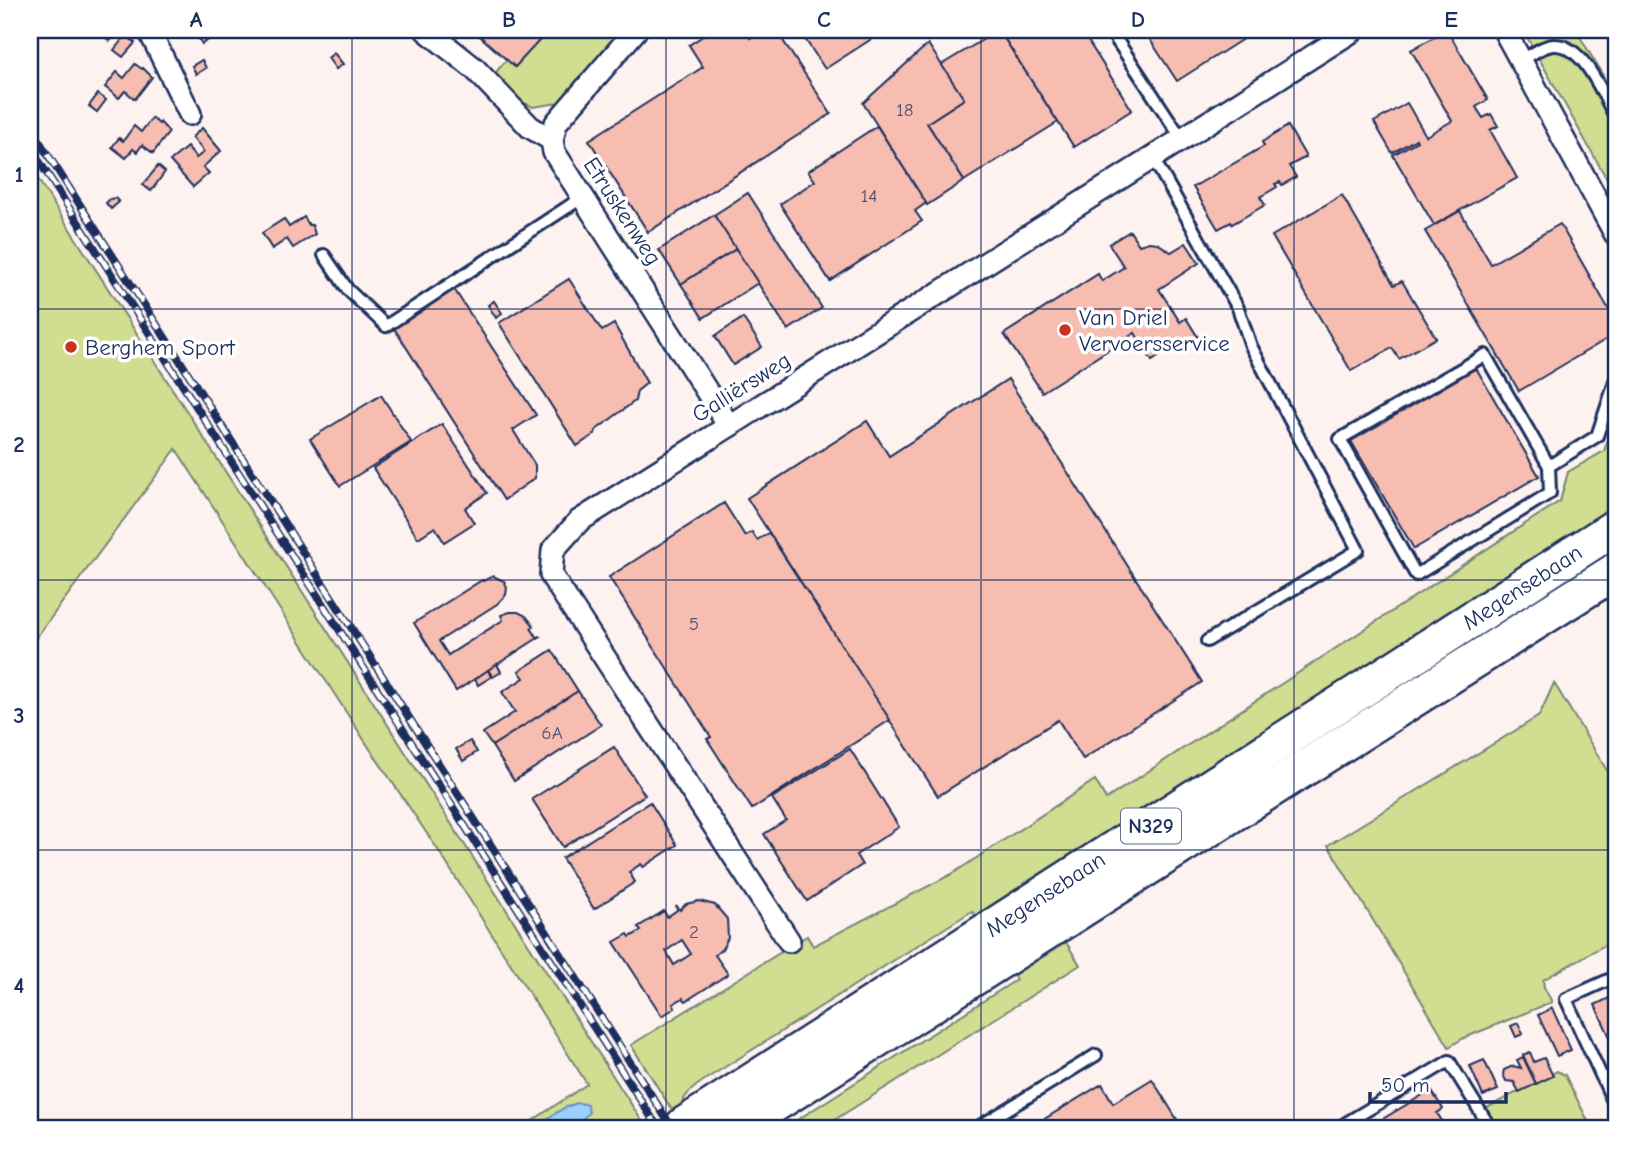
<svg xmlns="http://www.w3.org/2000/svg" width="1647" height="1159" font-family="'Comic Neue',sans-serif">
  <rect width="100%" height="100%" fill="#fdf2ef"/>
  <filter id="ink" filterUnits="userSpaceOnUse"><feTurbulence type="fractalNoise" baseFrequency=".0143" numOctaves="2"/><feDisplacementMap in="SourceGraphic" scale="14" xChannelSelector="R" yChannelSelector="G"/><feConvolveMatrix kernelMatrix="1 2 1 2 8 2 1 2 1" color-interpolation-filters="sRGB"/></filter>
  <g filter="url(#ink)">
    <g fill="#d1dd90" stroke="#768677" stroke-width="2">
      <path d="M531,30H624L558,103L533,107L520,101L492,77Z"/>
      <path d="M1523,30H1576L1617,99V197Z"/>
      <path d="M30,167L647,1129H520L587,1084L438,850L368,746L176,449L30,646Z"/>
      <path d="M1617,410V515L978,919L972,911L706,1079C682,1095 678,1102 684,1129L631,1045L807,936L813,946L952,874L1095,780L1106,799L1560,501L1568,472L1604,451Z"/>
      <path d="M1554,683L1617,787V938L1543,980L1544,987L1552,1002L1464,1038L1449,1047L1328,845L1539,716Z"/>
      <path d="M1061,934L1080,965L820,1129H783L1016,980L1011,971Z"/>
      <path d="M1557,1071L1565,1075L1592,1129H1493L1483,1110Z"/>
    </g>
    <path fill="#9dd0fa" stroke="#6990bc" stroke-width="2" d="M577,1103L587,1104L589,1112C572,1134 556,1129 531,1129L564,1108Z"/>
    <g fill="#f7bdb0" stroke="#1b2f5e" stroke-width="2" fill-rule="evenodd">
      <path d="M96,30H119L110,41Z"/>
      <path d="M194,30H209L213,37L202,44Z"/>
      <path d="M473,30H549L515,67Z"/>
      <path d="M712,30H745L750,38L762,30H776L831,114L648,232L589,140L703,67L689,45Z"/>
      <path d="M799,30H867L873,38L825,69Z"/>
      <path d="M867,30H887L873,38Z"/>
      <path d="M999,30L1058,122L964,181L927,123L964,99L941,65Z"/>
      <path d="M999,30H1081L1132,110L1074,147Z"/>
      <path d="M1149,30H1251L1252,33L1257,30L1177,81L1145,32Z"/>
      <path d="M1447,30L1488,100L1476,107L1483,118L1491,114L1498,126L1490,130L1517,178L1434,225L1393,155L1417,141L1416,139L1392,153L1374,122L1407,103L1426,136L1452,121L1411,50Z"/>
      <path d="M126,35L135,43L123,57L114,50Z"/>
      <path d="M928,44L964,99L927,123L964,181L927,205L863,103Z"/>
      <path d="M334,53L343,64L336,69L328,58Z"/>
      <path d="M202,60L206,68L196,74L192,66Z"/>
      <path d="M135,64L142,69L143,68L152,77L135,99L125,91L119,98L105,87L117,72L124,78Z"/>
      <path d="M98,94L106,100L97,112L89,106Z"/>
      <path d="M152,118L159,124L160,122L169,132L153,153L142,145L137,152L133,149L126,158L112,147L119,138L123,141L134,126L141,132Z"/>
      <path d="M877,126L926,203L915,211L922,221L830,281L780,204L815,181L808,171Z"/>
      <path d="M1288,126L1306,157L1289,166L1296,177L1282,185L1280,182L1275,184L1277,187L1260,197L1265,205L1232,224L1231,222L1218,229L1193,187L1264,146L1262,142Z"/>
      <path d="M202,128L221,151L203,167L209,173L193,187L170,161L187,147L196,158L204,152L192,137Z"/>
      <path d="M158,166L165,172L151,191L143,185Z"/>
      <path d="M748,193L822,308L788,330L714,215Z"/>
      <path d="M1342,195L1394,285L1402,281L1436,338L1399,359L1392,348L1351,371L1272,236Z"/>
      <path d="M115,198L119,202L111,209L106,203L110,199Z"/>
      <path d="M1460,211L1491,264L1560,224L1617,324V333L1519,391L1425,231Z"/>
      <path d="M714,215L736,249L681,284L659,250Z"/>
      <path d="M304,217L309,225H312L315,234L293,248L287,239L272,249L262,233L284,219L289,227Z"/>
      <path d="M1130,231L1139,245L1149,242L1157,243L1171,252L1186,243L1199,263L1159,289L1180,322L1186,318L1199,339L1178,352L1175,346L1152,361L1135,333L1042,392L1004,334L1098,274L1102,281L1124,267L1109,244Z"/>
      <path d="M736,249L758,283L703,318L681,284Z"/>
      <path d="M569,279L602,331L614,324L647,383L637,391L635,401L596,430L595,434L577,446L499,323Z"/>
      <path d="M454,289L536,415L513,430L535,465V478L504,500L394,328Z"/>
      <path d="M494,301L502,313L496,318L488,305Z"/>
      <path d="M743,318L762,347L733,365L715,336Z"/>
      <path d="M1476,368L1539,476L1414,549L1351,441Z"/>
      <path d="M1008,379L1202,682L1083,759L1058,720L938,796L747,498L867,421L889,456Z"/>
      <path d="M381,395L411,442L340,486L310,439Z"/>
      <path d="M442,424L487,493L465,508L474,523L444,542L435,527L418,538L373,468Z"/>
      <path d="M724,503L745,536L752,532L757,540L769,533L890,720L752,809L707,739L711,737L609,577Z"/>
      <path d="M493,576L504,581L507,587L506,595L497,604L439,641L448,655L503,620L501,615L510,612H518L526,616L534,626L531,628L537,637L541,636L456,691L414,623L482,580L483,581Z"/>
      <path d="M552,650L578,691L492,746L483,733L515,712L502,692L524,678L519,671Z"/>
      <path d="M497,664L501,672L493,677L488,670Z"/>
      <path d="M488,670L491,677L478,685L475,679Z"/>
      <path d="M578,691L601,725L514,781L492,746Z"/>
      <path d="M470,741L477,752L463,761L456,749Z"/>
      <path d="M614,747L645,795L563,847L532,799Z"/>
      <path d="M850,749L899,827L856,855L862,865L807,901L764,834L786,820L772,798Z"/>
      <path d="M650,802L677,845L643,867L641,864L629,872L635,882L594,909L562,858Z"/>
      <path d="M699,901L715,905L727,919L728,938L722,949L715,955L728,974L686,1001L683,998L673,1004L675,1008L662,1016L614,942L628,934L630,937L641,931L638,927L664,911L667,917L677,910L676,905L680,910L686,904ZM682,940L691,954L674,965L666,951Z"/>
      <path d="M1617,994V1047L1615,1048L1595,1005Z"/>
      <path d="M1552,1008L1571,1050L1557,1056L1538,1015Z"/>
      <path d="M1518,1023L1523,1034L1516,1037L1511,1026Z"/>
      <path d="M1530,1052L1534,1062L1544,1058L1553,1076L1536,1084L1523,1055Z"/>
      <path d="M1523,1057L1536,1084L1519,1092L1514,1082L1506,1081L1503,1074L1504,1070L1513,1066L1521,1068L1517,1060Z"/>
      <path d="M1484,1060L1498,1090L1483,1096L1470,1066Z"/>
      <path d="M1152,1079L1183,1129H1028L1102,1084L1113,1103Z"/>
      <path d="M1431,1090L1443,1109L1437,1113L1447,1129H1366Z"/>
    </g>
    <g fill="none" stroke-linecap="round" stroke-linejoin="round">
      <g stroke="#1b2f5e" stroke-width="16">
        <g id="lane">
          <path d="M1110,30L1182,139"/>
          <path d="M1521,61C1531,55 1544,44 1556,45C1585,46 1604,98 1617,120"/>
          <path d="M1153,158L1238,308L1251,346L1358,550L1207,641"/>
          <path d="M324,255L348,290L386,326L583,197"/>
          <path d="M1485,355L1549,466L1550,493L1416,575L1340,439Z"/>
          <path d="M1549,466L1597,436L1617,376"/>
          <path d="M1615,977L1566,999L1617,1110"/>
          <path d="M975,1129L1096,1055"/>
          <path d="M1336,1129L1449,1061L1491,1129"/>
        </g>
      </g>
      <g stroke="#1b2f5e" stroke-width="26">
        <g id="street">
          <path d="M149,30L190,114"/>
          <path d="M426,30L475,69L530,127L552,140"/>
          <path d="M636,30L556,123L552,140L554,152L729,426"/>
          <path d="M1504,30L1617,237"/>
          <path d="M789,941L551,575L553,550L579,521L1354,30"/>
        </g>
      </g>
      <g stroke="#1b2f5e" stroke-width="40">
        <g id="primary">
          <path d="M684,1125L1617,526"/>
          <path d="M735,1129L1617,570"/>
        </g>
      </g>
      <use href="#lane" stroke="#fff" stroke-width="10"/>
      <use href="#street" stroke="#fff" stroke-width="21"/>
      <use href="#primary" stroke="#fff" stroke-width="35"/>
      <g stroke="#1b2f5e" stroke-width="8">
        <g id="rail">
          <path d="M30,127L673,1129"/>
          <path d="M30,147L659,1129"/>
        </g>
      </g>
      <use href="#rail" stroke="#fff" stroke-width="5" stroke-dasharray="16" stroke-linecap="butt"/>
    </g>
  </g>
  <path fill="none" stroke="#1b2f5e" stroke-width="2" stroke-opacity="0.55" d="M352,30V1129M666,30V1129M981,30V1129M1294,30V1129M30,309H1617M30,580H1617M30,850H1617"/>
  <g fill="#c8321e" stroke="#fff" stroke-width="2.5">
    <circle cx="1065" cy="330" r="7"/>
    <circle cx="71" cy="347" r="7"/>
  </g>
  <g text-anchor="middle" stroke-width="7" stroke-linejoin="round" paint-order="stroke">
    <g font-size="19" fill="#525272">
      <text x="905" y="116">18</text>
      <text x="869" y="202">14</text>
      <text x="694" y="630">5</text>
      <text x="552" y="739">6A</text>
      <text x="694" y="938">2</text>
    </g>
    <rect fill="#fff" stroke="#5f6d8e" stroke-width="2" x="1121" y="808.5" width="60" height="35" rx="5"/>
    <g font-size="21" font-weight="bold" fill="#1b2f5e">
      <text x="1151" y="833">N329</text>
    </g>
    <g font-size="23" fill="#1b2f5e" stroke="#fff">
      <text transform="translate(623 211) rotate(57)" y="8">Etruskenweg</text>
      <text transform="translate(741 387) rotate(-32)" y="8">Galliërsweg</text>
      <text transform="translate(1522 587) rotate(-33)" y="8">Megensebaan</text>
      <text transform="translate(1045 894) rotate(-33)" y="8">Megensebaan</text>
    </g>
    <g font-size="23" fill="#1b2f5e" stroke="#fff" text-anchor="start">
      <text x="1079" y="325">Van Driel<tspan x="1079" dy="26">Vervoersservice</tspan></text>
      <text x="85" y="355">Berghem Sport</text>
    </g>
  </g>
  <rect width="1647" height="1159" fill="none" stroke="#fff" stroke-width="77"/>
  <path d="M1370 1092v10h136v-10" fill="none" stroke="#1b2f5e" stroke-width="3.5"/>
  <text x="1381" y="1092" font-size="21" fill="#1b2f5e" stroke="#ffffff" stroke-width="5" paint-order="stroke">50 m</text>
  <rect x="38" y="38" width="1570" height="1082" fill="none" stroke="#1b2f5e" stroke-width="2.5"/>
  <g font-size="23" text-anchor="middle" font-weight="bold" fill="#1b2f5e">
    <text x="196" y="27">A</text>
    <text x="509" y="27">B</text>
    <text x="824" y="27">C</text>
    <text x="1138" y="27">D</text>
    <text x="1451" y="27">E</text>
    <text x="19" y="182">1</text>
    <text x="19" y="452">2</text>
    <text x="19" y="723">3</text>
    <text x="19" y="993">4</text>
  </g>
</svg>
